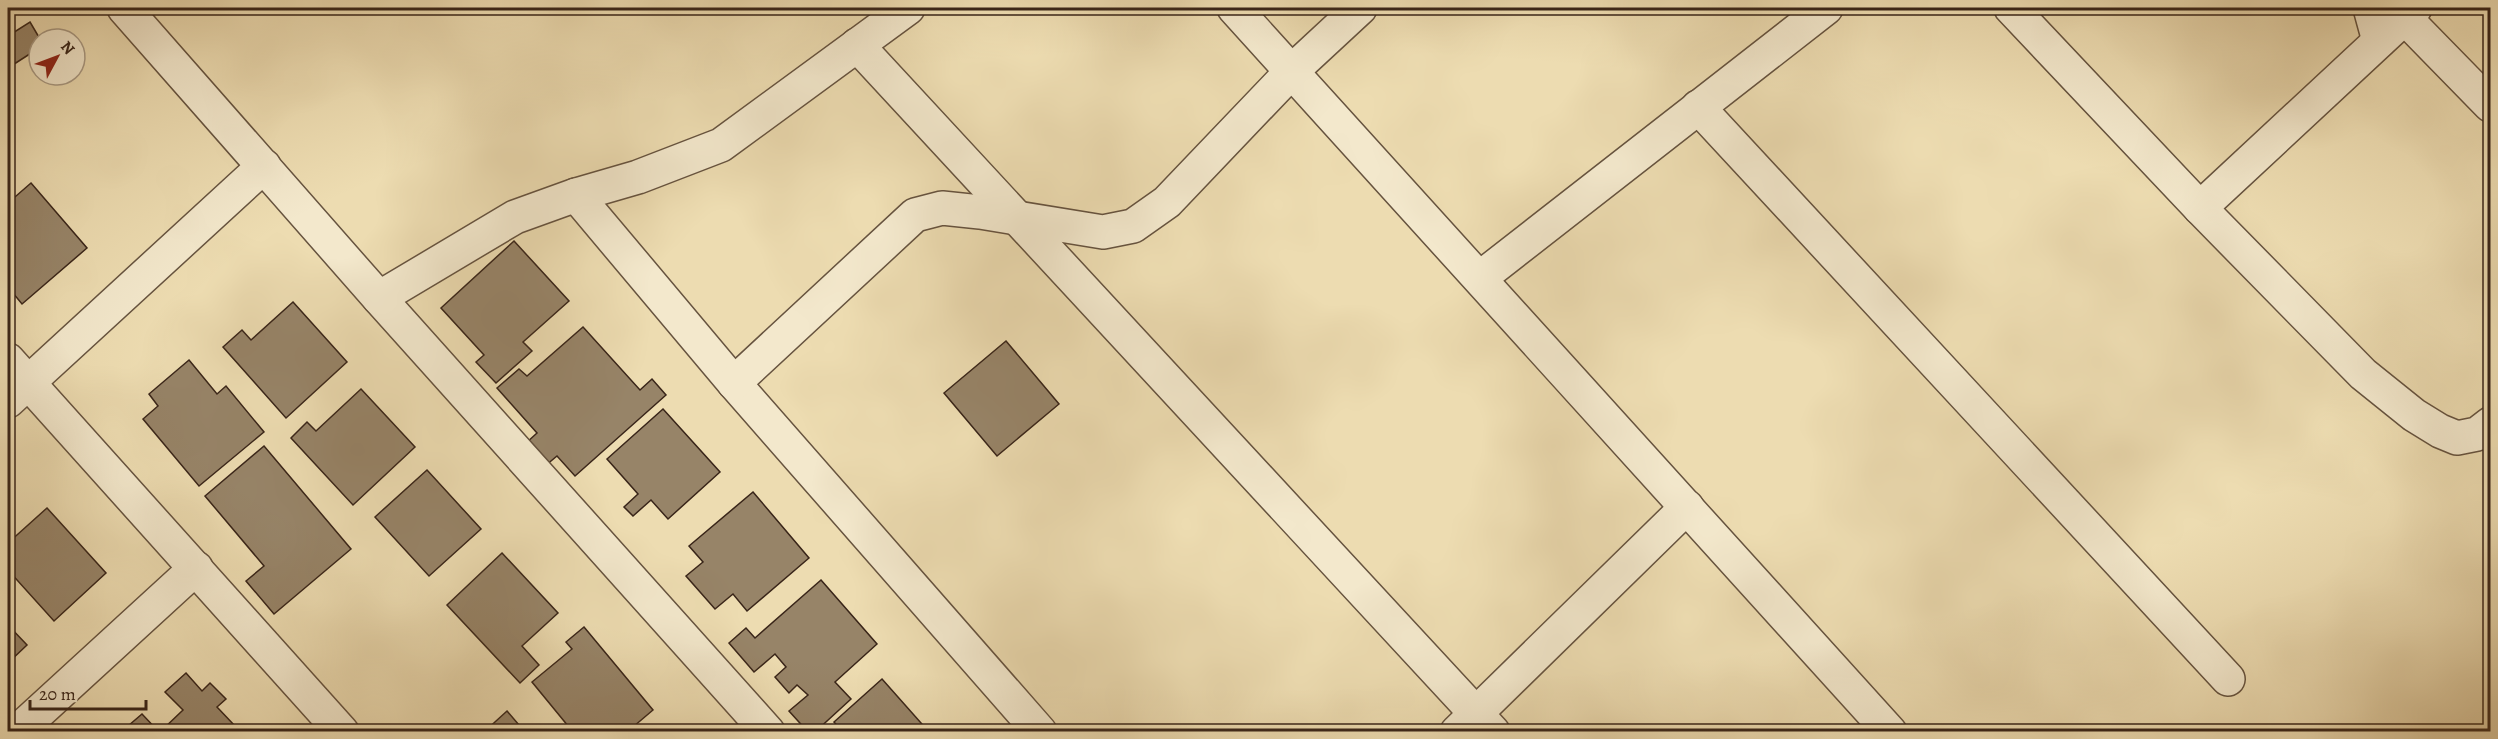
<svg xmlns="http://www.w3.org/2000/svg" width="2498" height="739" font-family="Alegreya,serif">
  <rect width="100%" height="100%" fill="#eddcb1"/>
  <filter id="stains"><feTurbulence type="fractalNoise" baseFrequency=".00333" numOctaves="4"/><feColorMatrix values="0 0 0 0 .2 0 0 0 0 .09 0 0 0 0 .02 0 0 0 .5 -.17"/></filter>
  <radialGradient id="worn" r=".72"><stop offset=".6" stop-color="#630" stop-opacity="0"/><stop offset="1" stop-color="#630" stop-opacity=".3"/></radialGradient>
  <g fill="#978468" stroke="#392519" stroke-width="1.5">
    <path d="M30,22L40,39L39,48L8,68V36Z"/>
    <path d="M31,183L87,248L22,304L8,287V203Z"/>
    <path d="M514,241L569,301L523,342L532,351L496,383L476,362L484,355L441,308Z"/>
    <path d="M293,302L347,362L286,418L223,347L242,330L251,340Z"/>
    <path d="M583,327L640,390L652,379L666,395L575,476L557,456L545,466L525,444L537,433L497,388L519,369L527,376Z"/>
    <path d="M1006,341L1059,404L997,456L944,393Z"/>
    <path d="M189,360L217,394L226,386L264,432L199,486L143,419L158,406L149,394Z"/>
    <path d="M361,389L415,447L353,505L291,438L307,422L316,431Z"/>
    <path d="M663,409L720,472L668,519L651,500L633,516L624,507L638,494L607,459Z"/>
    <path d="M264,446L351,549L274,614L246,581L264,566L205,496Z"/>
    <path d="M427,470L481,529L429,576L375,517Z"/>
    <path d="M753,492L809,558L747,611L733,594L715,609L686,576L703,562L689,546Z"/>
    <path d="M47,508L106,573L54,621L8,570V543Z"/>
    <path d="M502,553L558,613L522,646L539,665L520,683L447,605Z"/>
    <path d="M821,580L877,644L835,682L851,699L815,732H808L789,711L808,695L797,685L789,693L775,677L786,667L775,654L754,672L729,643L746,628L755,638Z"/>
    <path d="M8,625L27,645L8,663Z"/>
    <path d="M584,627L653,710L627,732H573L532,682L572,649L566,642Z"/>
    <path d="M186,673L202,691L210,683L226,699L217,707L235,726L229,732H160L183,710L165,692Z"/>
    <path d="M882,679L929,732H843L834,722Z"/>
    <path d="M507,711L525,732H484Z"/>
    <path d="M142,714L159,732H134L128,726Z"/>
  </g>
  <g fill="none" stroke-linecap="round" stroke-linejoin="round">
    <g stroke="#66533f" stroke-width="36">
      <g id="minor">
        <path d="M124,8L379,298L768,732"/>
        <path d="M1234,8L1890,732"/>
        <path d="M2011,8L2200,208L2363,374L2414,415L2440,431L2457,438L2477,434L2490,424"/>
        <path d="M2370,8L2379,41"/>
        <path d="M2404,17L2490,105"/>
        <path d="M857,45L1493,732"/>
        <path d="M1698,107L2228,679"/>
        <path d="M576,195L734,383L1040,732"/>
        <path d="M2200,208L2415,8"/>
        <path d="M1480,278L1826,8"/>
        <path d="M379,298L515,217L576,195L638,177L721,145L908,8"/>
        <path d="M8,360L342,732"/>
        <path d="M734,383L915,215L942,208L980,212L1103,232L1133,226L1167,202L1292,71L1360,8"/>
        <path d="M8,401L264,166"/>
        <path d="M17,732L196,568"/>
        <path d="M1457,732L1687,507"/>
      </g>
    </g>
    <use href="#minor" stroke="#f3e8cc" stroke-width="33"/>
  </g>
  <rect width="2498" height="739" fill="none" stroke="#eddcb1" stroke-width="30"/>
  <rect x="9" y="9" width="2480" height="721" fill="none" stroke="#392519" stroke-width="3"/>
  <rect x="15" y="15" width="2468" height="709" fill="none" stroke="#392519" stroke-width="1.5"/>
  <g transform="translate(57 57) rotate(49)"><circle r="28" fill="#f3e8cc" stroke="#a99a84" stroke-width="1.5"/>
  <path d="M0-4.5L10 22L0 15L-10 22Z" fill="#8f2418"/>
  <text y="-9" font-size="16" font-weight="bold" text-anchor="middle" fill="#392519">N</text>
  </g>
  <path d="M30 700v9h116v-9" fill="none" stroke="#392519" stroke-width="3"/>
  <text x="39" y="700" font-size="18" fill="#392519" stroke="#f3e8cc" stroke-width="4.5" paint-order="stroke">20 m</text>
  <rect width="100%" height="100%" filter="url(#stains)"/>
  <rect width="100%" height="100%" fill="url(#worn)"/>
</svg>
